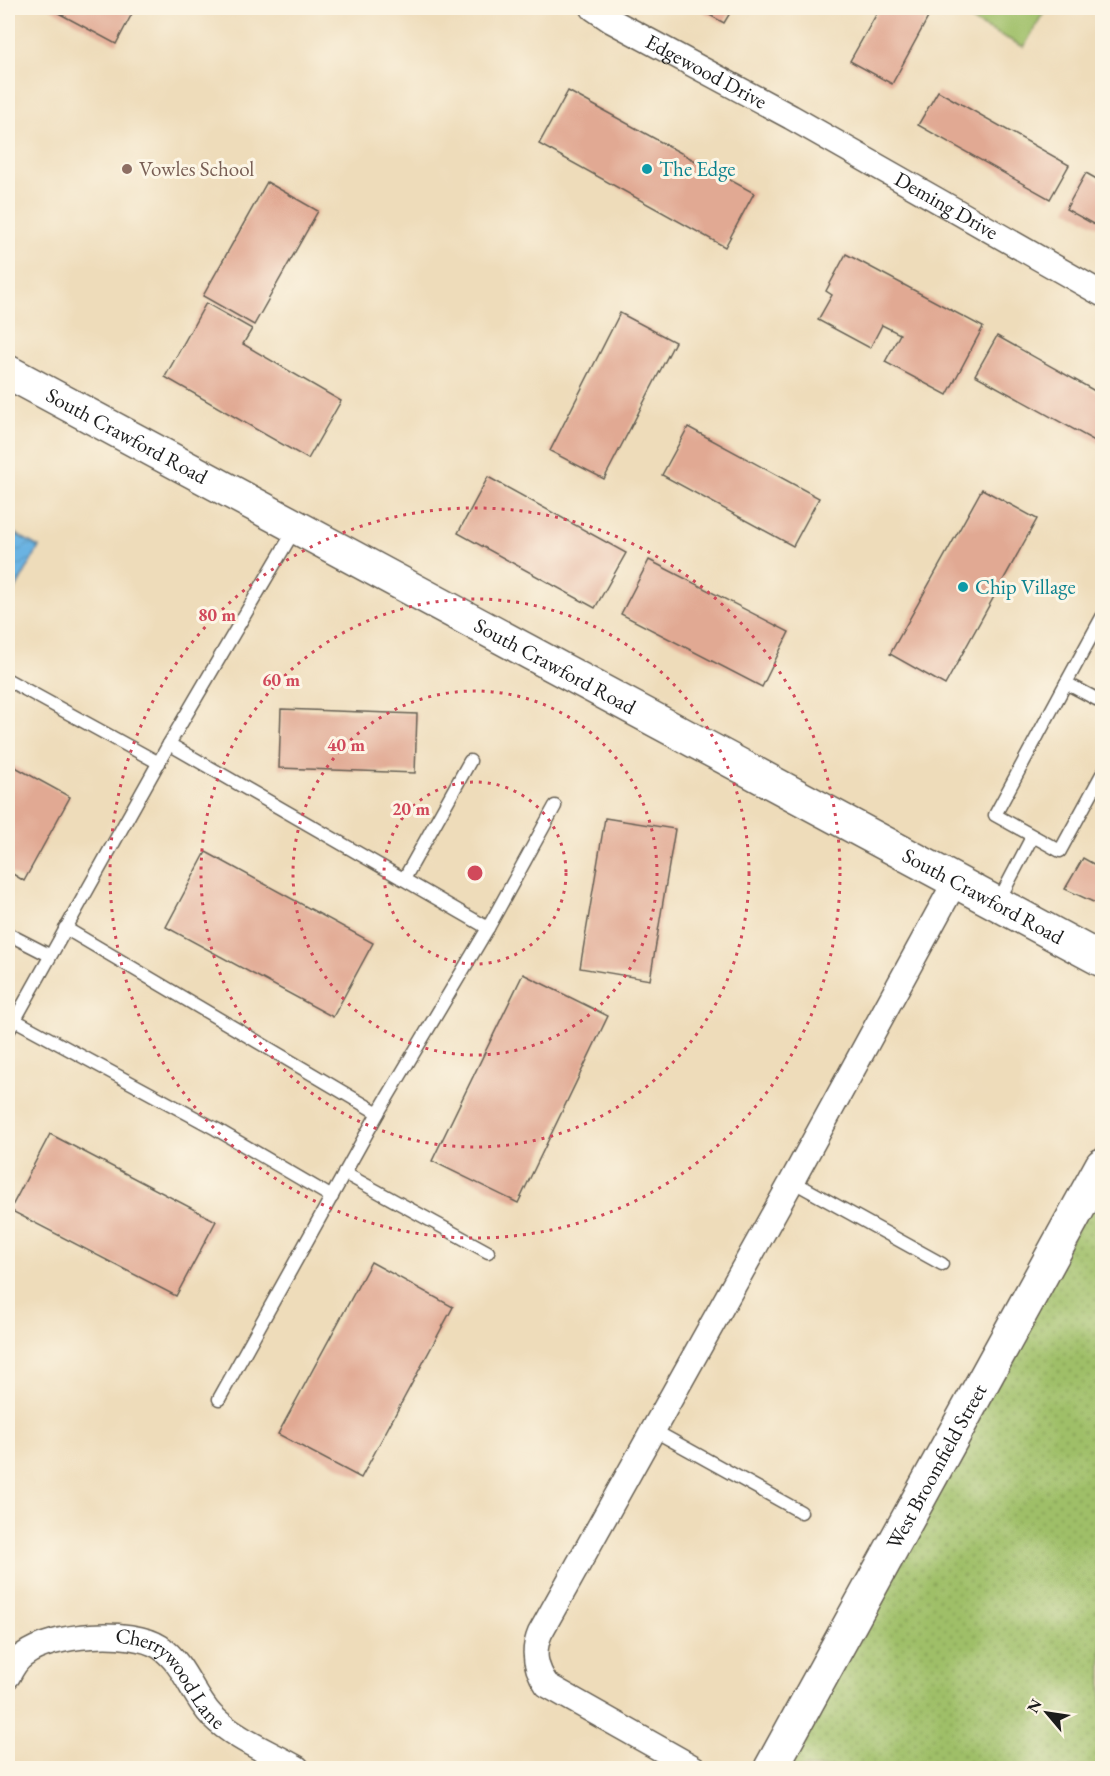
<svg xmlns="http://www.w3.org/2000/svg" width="1110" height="1776" font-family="'EB Garamond',serif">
  <defs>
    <pattern id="grass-dots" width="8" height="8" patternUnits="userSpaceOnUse" patternTransform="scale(1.5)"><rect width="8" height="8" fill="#9fbf68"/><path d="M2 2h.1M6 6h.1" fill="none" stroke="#819a55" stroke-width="1.8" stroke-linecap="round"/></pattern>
    <pattern id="water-waves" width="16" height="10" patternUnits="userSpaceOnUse" patternTransform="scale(1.5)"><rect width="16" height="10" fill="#6ab3e2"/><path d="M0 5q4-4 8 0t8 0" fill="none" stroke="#5b99c1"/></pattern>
  </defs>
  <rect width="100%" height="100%" fill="#fcf5e5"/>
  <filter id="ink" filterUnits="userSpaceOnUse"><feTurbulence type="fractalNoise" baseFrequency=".0167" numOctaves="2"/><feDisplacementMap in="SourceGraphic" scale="12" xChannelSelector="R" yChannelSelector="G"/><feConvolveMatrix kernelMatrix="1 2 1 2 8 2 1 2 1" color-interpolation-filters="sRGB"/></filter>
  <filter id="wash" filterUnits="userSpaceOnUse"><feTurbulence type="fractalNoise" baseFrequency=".008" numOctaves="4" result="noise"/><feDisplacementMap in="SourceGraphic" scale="24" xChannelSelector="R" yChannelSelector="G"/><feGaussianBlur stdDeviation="1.35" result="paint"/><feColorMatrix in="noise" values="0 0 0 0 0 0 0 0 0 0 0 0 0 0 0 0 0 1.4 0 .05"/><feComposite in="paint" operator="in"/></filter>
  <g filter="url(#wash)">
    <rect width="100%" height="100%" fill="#eedcba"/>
    <path fill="url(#grass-dots)" stroke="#5e6e42" stroke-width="1.5" d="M1102,1184V1768H778Z"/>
    <path fill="#9fbf68" stroke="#5e6e42" stroke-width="1.5" d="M947,8H1046L1024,47Z"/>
    <path fill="url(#water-waves)" stroke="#43687f" stroke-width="1.5" d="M14,533L39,547L13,594L8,591V545Z"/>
    <g id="blocks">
      <g fill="#e1a993">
        <path d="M49,8H135L116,44Z"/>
        <path d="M697,8H733L724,23Z"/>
        <path d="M880,8H923L931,12L892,84L850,61Z"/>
        <path d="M568,91L754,193L725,247L539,144Z"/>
        <path d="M938,91L1069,165L1050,199L918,125Z"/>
        <path d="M1086,173L1102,182V229L1066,209Z"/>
        <path d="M267,182L318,211L254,325L203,296Z"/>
        <path d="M846,254L983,327L947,395L885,362L900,334L882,325L870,348L818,320L832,295L826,291Z"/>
        <path d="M206,303L252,329L243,344L341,401L308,459L165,377Z"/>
        <path d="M620,313L675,342L604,479L550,451Z"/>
        <path d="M997,336L1102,395V445L975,375Z"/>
        <path d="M688,427L819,498L793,546L662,475Z"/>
        <path d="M488,477L626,553L595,608L458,533Z"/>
        <path d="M982,489L1037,519L945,685L890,654Z"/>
        <path d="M649,560L789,632L762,687L621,614Z"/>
        <path d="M281,709L417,714L415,773L279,768Z"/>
        <path d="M8,763L70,797L24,881L8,871Z"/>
        <path d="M605,818L675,829L650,980L580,968Z"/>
        <path d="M206,852L373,943L333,1017L166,927Z"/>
        <path d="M1102,855V906L1065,889L1083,858L1097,866Z"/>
        <path d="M523,974L608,1016L518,1203L432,1161Z"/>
        <path d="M50,1134L216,1221L176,1296L10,1210Z"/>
        <path d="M371,1262L453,1307L361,1478L278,1434Z"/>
      </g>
    </g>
  </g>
  <g filter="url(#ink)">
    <use href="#blocks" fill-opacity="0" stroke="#665f53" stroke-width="1.5"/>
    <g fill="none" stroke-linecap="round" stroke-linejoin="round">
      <g stroke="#665f53" stroke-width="15">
        <g id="lane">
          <path d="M1102,617L1066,683L1102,702"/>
          <path d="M8,680L159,763"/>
          <path d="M1066,683L995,815L1060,851L1102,774"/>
          <path d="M169,744L488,928L378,1113"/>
          <path d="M404,879L470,761"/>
          <path d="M998,902L1032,837"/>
          <path d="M65,928L378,1113L219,1399"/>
          <path d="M488,928L555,806"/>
          <path d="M8,934L49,955"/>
          <path d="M13,1019L216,1129L332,1197"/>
          <path d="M8,1032L169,744L295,529"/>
          <path d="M344,1173L488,1252"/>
          <path d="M792,1181L942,1264"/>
          <path d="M653,1430L801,1512"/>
        </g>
      </g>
      <g stroke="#665f53" stroke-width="27">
        <g id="street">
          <path id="s1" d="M593,8L612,21L791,117L1102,294"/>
          <path id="s2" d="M8,1676C12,1668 16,1660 24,1655C51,1634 131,1628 160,1647C185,1664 192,1695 212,1716C235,1739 269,1752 297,1768"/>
          <path d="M694,1768L547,1685C535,1668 532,1652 540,1633L792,1181L955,882"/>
        </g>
      </g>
      <g stroke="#665f53" stroke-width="36">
        <g id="secondary">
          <path id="s3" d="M8,372L1102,960"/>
          <path id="s4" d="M771,1768L1102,1165"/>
        </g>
      </g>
      <use href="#lane" stroke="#fff" stroke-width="12"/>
      <use href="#street" stroke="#fff" stroke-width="24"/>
      <use href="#secondary" stroke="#fff" stroke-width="33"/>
    </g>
  </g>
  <g fill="none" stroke="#d1495b" stroke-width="3" stroke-dasharray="3 6">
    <circle cx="475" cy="873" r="91"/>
    <circle cx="475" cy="873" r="182"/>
    <circle cx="475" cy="873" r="274"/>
    <circle cx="475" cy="873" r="365"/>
  </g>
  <circle fill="#8d6e63" stroke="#fcf5e5" stroke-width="2" cx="127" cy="169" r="6"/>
  <g fill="#0f9aa8" stroke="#fcf5e5" stroke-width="2">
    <circle cx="647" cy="169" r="6"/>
    <circle cx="963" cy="587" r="6"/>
  </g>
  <g text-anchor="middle" stroke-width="6" stroke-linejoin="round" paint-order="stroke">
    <g font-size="21" fill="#1c1c1c" stroke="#fcf5e5">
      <text dy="7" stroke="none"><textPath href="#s1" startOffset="130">Edgewood Drive</textPath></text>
      <text dy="7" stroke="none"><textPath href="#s1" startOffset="405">Deming Drive</textPath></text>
      <text dy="7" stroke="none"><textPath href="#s3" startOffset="135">South Crawford Road</textPath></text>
      <text dy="7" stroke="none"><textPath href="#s3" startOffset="621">South Crawford Road</textPath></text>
      <text dy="7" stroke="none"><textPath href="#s3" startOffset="1107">South Crawford Road</textPath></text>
      <text dy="7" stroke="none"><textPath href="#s4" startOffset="344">West Broomfield Street</textPath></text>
      <text dy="7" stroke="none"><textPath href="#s2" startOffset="195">Cherrywood Lane</textPath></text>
    </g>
    <g font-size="21" fill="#785e54" stroke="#fcf5e5" text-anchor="start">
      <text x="139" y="176">Vowles School</text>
    </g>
    <g font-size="21" fill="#0d838f" stroke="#fcf5e5" text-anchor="start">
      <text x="659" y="176">The Edge</text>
      <text x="975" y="594">Chip Village</text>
    </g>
  </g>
  <circle cx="475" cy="873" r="9" fill="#d1495b" stroke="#fcf5e5" stroke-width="3"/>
  <g font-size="18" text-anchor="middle" font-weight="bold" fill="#d1495b" stroke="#fcf5e5" stroke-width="6" stroke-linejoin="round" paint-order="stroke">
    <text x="217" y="621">80 m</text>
    <text x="281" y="686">60 m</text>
    <text x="346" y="751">40 m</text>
    <text x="411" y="815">20 m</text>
  </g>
  <rect width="1110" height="1776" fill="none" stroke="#fcf5e5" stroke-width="30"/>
  <g transform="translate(1047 1713) rotate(299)" stroke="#fcf5e5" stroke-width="4.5" paint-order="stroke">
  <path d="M0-4.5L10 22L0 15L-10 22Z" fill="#1c1c1c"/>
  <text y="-9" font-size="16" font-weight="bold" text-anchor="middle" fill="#1c1c1c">N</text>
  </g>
</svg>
